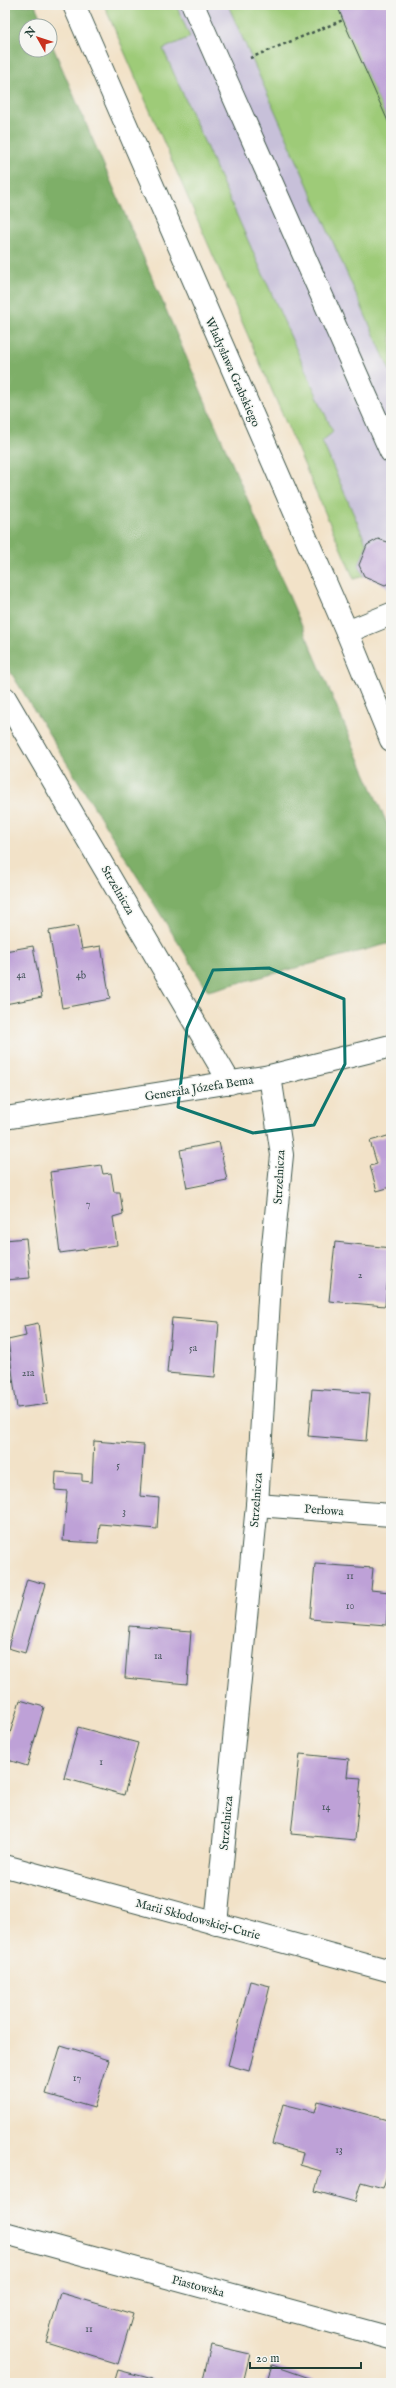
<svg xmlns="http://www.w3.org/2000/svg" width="396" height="2388" font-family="'IM FELL English',serif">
  <rect width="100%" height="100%" fill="#f6f6f2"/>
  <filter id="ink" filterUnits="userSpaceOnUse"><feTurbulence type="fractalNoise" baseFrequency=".025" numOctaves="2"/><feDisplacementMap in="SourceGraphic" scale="8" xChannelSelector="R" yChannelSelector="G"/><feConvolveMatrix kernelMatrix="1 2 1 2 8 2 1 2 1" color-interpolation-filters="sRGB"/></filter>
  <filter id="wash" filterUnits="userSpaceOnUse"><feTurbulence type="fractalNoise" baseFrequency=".012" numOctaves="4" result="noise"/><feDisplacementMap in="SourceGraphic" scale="16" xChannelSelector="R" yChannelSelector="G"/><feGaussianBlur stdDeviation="0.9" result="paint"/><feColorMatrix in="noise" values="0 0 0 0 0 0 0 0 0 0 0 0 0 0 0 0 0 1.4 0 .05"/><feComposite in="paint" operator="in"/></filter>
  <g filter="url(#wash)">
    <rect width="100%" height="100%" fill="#f2e2c8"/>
    <path fill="#c7c0d9" d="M104,5H391V594L385,585L364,576L354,579Z"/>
    <g fill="#9ecb78" stroke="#5e8456">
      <path d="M104,5H176L190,37L163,49L333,432L322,441L367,545L359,565L364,576L354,579Z"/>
      <path d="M228,5H337L391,128V373Z"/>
    </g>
    <path fill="#7eaf68" stroke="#4e764e" d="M5,5H35L44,26H26V50H50V40L391,833V943L208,991L5,663Z"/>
    <g id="blocks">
      <g fill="#bea1d7">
        <path d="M337,5H391V128L343,20Z"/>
        <path d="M378,539L391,543V582L385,585L364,576L359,565L367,545Z"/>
        <path d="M77,926L82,949L101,946L110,999L62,1008L49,931Z"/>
        <path d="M33,946L42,997L5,1004V951Z"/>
        <path d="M391,1135V1187L377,1191L370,1166L377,1164L370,1141Z"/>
        <path d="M219,1142L227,1180L187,1188L180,1150Z"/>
        <path d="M101,1165L103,1174L111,1173L114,1192H120L123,1214L113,1217L117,1245L60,1253L50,1172Z"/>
        <path d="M26,1238L30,1278L5,1280V1240Z"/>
        <path d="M335,1242L391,1248L385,1306L329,1301Z"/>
        <path d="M172,1318L219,1322L215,1377L167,1373Z"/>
        <path d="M38,1323L48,1404L17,1408L8,1340L26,1336L24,1326Z"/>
        <path d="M312,1389L370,1393L366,1441L308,1436Z"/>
        <path d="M94,1441L144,1445L140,1496L159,1498L157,1529L100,1524L98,1543L63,1541L67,1491L55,1490L56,1472L82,1474V1481L92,1482Z"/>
        <path d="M315,1564L373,1568L371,1590L389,1592L386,1625L310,1619Z"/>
        <path d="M27,1579L45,1584L25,1653L8,1648Z"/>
        <path d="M129,1626L191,1631L187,1684L125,1678Z"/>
        <path d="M20,1700L44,1707L27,1766L5,1759V1750Z"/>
        <path d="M78,1727L138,1743L124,1795L64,1778Z"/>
        <path d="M300,1754L349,1759L347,1777L361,1778L355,1840L291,1834Z"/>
        <path d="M250,1981L270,1986L249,2071L228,2065Z"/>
        <path d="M61,2045L109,2060L94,2108L46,2094Z"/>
        <path d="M318,2101L391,2121V2162L383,2188L361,2182L355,2202L315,2191L321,2171L300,2165L303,2153L272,2144L283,2104L315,2112Z"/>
        <path d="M61,2293L133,2314L118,2364L46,2342Z"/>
        <path d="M211,2345L250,2354L243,2383H202Z"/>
        <path d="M272,2365L324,2383H266Z"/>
        <path d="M118,2370L153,2379L152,2383H114Z"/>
      </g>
    </g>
  </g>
  <g filter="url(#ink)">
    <use href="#blocks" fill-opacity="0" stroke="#3f564a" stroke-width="1"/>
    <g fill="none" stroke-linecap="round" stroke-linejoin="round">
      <g stroke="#3f564a" stroke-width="24">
        <g id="minor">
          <path d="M74,5L347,632L391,740"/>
          <path d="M193,5L391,452"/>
          <path d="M347,632L391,614"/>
          <path d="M5,698L230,1083"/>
          <path d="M5,1118L270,1076L391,1046"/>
          <path d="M257,1505L391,1515"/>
          <path d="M5,1866L391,1971"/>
          <path d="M216,1924L257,1505L271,1265L282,1155L270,1076"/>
          <path d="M5,2233L391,2338"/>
        </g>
      </g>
      <path stroke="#3f564a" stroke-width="2.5" stroke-dasharray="3 3" stroke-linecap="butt" d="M250,58L343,20"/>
      <use href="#minor" stroke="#fff" stroke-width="22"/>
    </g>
  </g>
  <path fill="none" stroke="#0f766e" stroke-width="3" stroke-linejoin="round" d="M269,968L344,999L345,1064L314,1125L253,1133L178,1107L187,1028L213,970Z"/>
  <g text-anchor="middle" stroke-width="3" stroke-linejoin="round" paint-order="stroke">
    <g font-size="10" fill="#47565d">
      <text x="21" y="978">4a</text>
      <text x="81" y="978">4b</text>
      <text x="88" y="1207">7</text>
      <text x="360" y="1278">2</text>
      <text x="193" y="1351">5a</text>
      <text x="28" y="1376">21a</text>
      <text x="118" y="1468">5</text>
      <text x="124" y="1515">3</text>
      <text x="350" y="1579">11</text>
      <text x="350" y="1609">10</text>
      <text x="158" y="1659">1a</text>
      <text x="101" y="1765">1</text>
      <text x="326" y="1810">14</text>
      <text x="77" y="2081">17</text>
      <text x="339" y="2153">13</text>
      <text x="89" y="2332">11</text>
    </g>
    <g font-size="12" fill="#1f3d34" stroke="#f6f6f2">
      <text transform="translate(233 372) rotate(66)" y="4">Władysława Grabskiego</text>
      <text transform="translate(118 890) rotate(60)" y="4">Strzelnicza</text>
      <text transform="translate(199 1088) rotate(-9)" y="4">Generała Józefa Bema</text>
      <text transform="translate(279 1177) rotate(-87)" y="4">Strzelnicza</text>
      <text transform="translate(256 1500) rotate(-86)" y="4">Strzelnicza</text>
      <text transform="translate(324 1510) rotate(4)" y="4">Perłowa</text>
      <text transform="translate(226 1823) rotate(-85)" y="4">Strzelnicza</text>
      <text transform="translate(198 1919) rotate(15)" y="4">Marii Skłodowskiej-Curie</text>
      <text transform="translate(198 2286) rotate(15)" y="4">Piastowska</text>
    </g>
  </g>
  <rect width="396" height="2388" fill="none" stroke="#f6f6f2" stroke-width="20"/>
  <g transform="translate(38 38) rotate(309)"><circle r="19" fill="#f6f6f2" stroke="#a0aca6"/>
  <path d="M0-3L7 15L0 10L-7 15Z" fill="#c8321e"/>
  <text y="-6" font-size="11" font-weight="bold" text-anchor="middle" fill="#1f3d34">N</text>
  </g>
  <path d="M250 2362v6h111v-6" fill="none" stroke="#1f3d34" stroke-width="2"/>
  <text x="256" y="2362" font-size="12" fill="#1f3d34" stroke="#f6f6f2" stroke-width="3" paint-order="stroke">20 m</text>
</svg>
